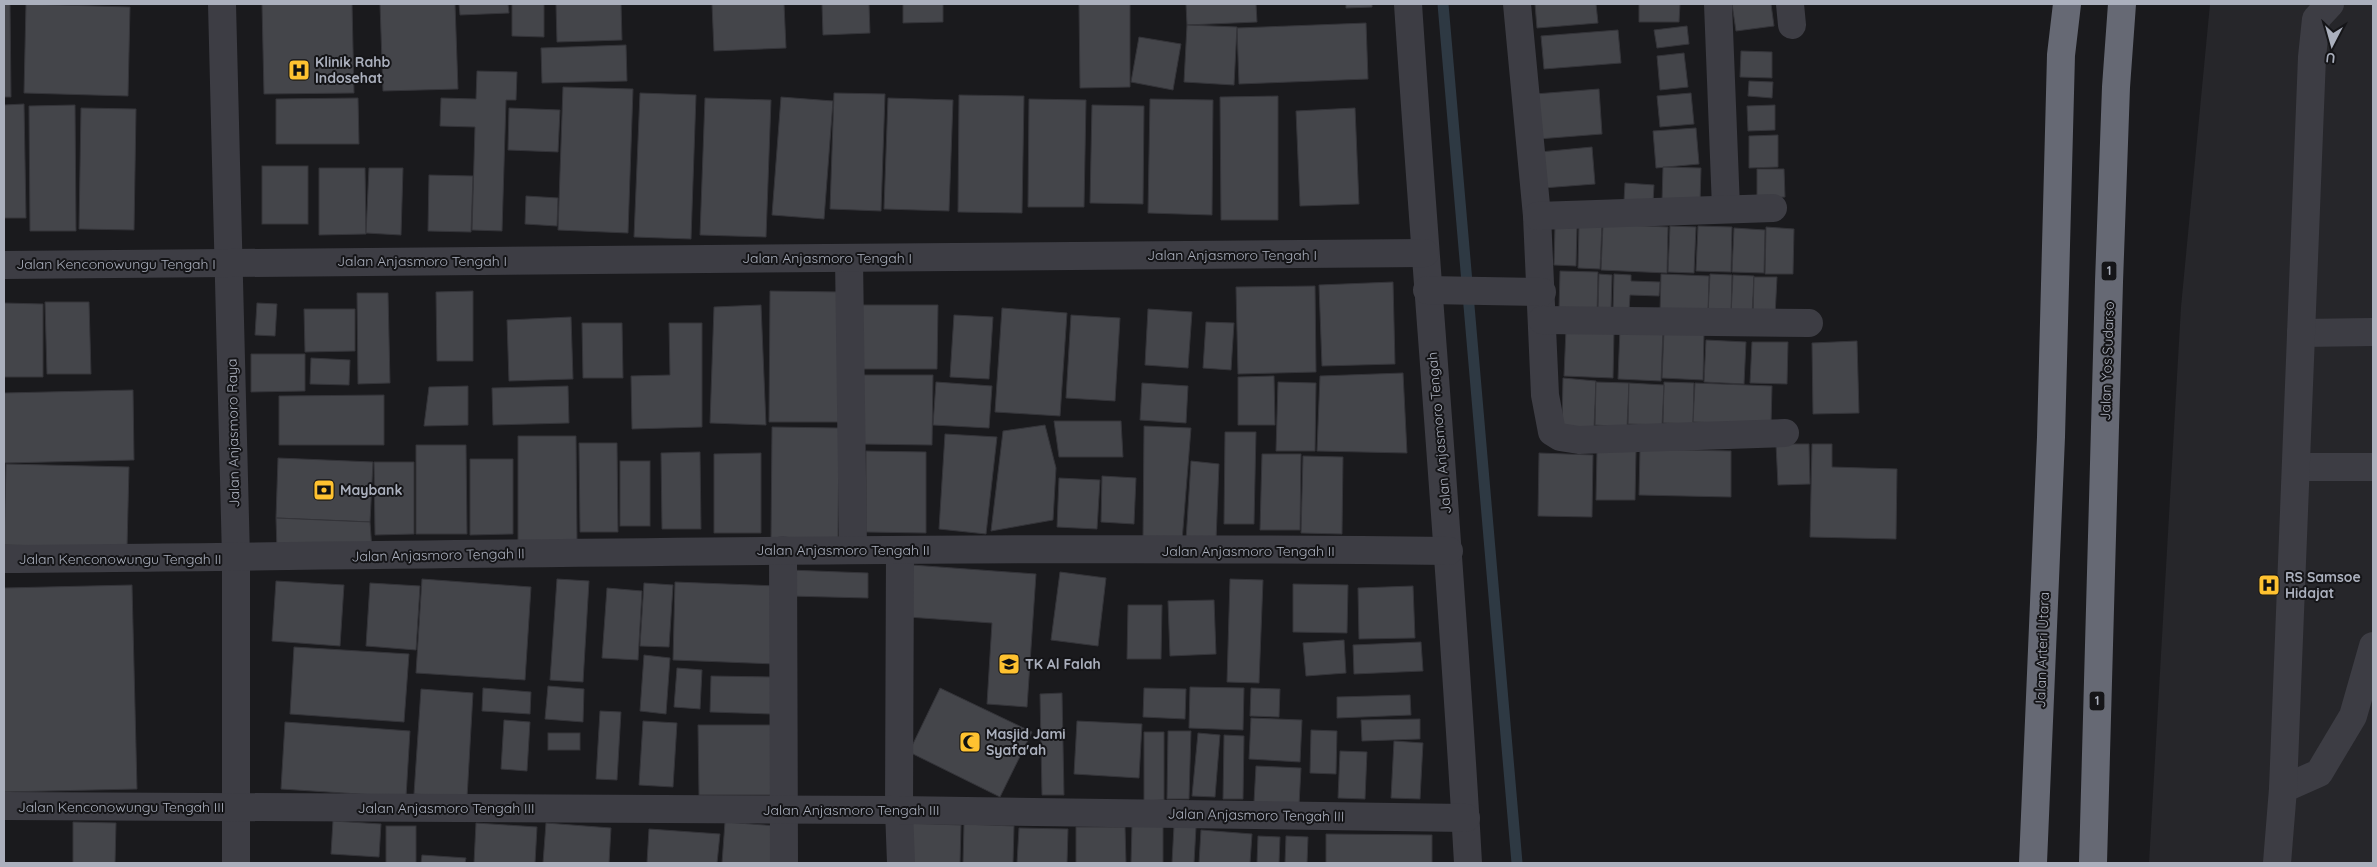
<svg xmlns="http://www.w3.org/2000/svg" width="2377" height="867" font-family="Quicksand,sans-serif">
  <rect width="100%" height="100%" fill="#1a1a1d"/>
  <path fill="#26262a" d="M2210,4H2373V863H2149L2181,307Z"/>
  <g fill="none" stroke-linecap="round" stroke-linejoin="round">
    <path stroke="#2e3943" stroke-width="11" d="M1443,4L1517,863"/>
  </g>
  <g fill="#44454a" stroke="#343439">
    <path d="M4,4H10L11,97H4Z"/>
    <path d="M26,4L130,7L128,96L24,93Z"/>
    <path d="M262,4H352L354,93L264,94Z"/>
    <path d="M380,4H455L458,89L383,91Z"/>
    <path d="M459,4H508L509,13L460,15Z"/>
    <path d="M512,4H544V37L512,36Z"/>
    <path d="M556,4H621L622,40L557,42Z"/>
    <path d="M712,4H784L786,48L714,51Z"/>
    <path d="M822,4H869L870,33L823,35Z"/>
    <path d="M903,4H943V22L903,23Z"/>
    <path d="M1079,4H1130V87L1080,88Z"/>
    <path d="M1186,4H1256L1257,22L1187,25Z"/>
    <path d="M1346,4H1372V7L1346,8Z"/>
    <path d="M1535,4H1596L1598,23L1537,28Z"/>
    <path d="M1639,4H1680L1679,22H1639Z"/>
    <path d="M1732,4H1771L1774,26L1736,31Z"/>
    <path d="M1366,23L1368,79L1239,84L1237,28Z"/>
    <path d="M1187,25L1237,27L1234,85L1184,82Z"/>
    <path d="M1687,26L1689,44L1657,48L1654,30Z"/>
    <path d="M1618,30L1621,63L1544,69L1541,36Z"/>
    <path d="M1139,37L1181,44L1173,90L1131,82Z"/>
    <path d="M626,45L627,81L542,83L541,48Z"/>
    <path d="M1741,51L1772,52V78L1740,77Z"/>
    <path d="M1684,53L1688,87L1660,90L1657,56Z"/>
    <path d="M477,71L517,72L516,100H506L502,231L472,230L475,127L440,126L441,98L476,99Z"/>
    <path d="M1749,81L1773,82L1772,98L1748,96Z"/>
    <path d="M563,87L633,89L628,233L558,230Z"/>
    <path d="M1599,89L1602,134L1538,139L1535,94Z"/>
    <path d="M640,93L696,95L691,239L634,237Z"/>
    <path d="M834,93L885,94L881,211L830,209Z"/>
    <path d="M1691,93L1694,124L1660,127L1657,96Z"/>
    <path d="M959,95L1024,96L1022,213L958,212Z"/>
    <path d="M1278,96V220H1221L1220,97Z"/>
    <path d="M781,97L833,101L824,219L772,215Z"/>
    <path d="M358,98L359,144H276V99Z"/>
    <path d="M705,98L771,100L766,237L700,235Z"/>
    <path d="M888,98L953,100L949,211L884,209Z"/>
    <path d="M1029,99L1086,100L1084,207H1028Z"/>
    <path d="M1150,99L1213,100L1212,215L1148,213Z"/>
    <path d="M24,104L26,218H4V105Z"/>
    <path d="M75,105L76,231H30L29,106Z"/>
    <path d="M1092,105L1144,106L1143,204L1090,203Z"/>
    <path d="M1775,105V130L1748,131L1747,106Z"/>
    <path d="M81,108L136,109L134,230L79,229Z"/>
    <path d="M509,108L560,110L558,152L508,150Z"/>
    <path d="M1355,108L1359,204L1300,206L1296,111Z"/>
    <path d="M1696,128L1699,164L1656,168L1653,131Z"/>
    <path d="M1778,135V167L1749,168V136Z"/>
    <path d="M1592,147L1595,184L1543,188L1540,152Z"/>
    <rect x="262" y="166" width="46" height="58"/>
    <path d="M1663,167L1701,168L1700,203L1662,202Z"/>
    <path d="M319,168H365L366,234L319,235Z"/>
    <path d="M369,168H403L401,235L366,233Z"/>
    <path d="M1757,169H1784L1785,197L1757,199Z"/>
    <path d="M429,175L473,176L471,232L428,231Z"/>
    <path d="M1625,183L1654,185L1653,203L1624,201Z"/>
    <path d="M526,196L558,198L557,226L525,224Z"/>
    <path d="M1579,224H1602L1600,269L1578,268Z"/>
    <path d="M1603,224L1668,227L1667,273L1601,270Z"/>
    <path d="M1555,225L1577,226L1576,266L1554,265Z"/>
    <path d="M1670,226L1696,227L1694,273L1668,272Z"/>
    <path d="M1698,226L1732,227L1731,272L1696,271Z"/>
    <path d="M1766,227L1794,229L1793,274H1765Z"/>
    <path d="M1734,228L1765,230L1764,273L1732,272Z"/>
    <path d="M1560,271L1598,272L1597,312L1559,310Z"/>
    <path d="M1599,274L1612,275L1611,309H1598Z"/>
    <path d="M1614,274L1631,275V281L1660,282L1659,296L1630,295L1629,311H1613Z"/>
    <path d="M1661,274L1709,276L1708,314L1660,312Z"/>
    <path d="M1710,274L1732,275L1731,314L1708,313Z"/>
    <path d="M1733,275L1754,276L1752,315L1731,314Z"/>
    <path d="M1754,277H1777L1775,316H1753Z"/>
    <path d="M1393,282L1395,364L1322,366L1319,285Z"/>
    <path d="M1315,286L1316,372L1238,374L1236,287Z"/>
    <path d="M473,291V361H437L436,292Z"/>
    <path d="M770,291L842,292V422H769Z"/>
    <path d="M357,293H388L390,383L358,384Z"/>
    <path d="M45,302H89L91,374H47Z"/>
    <path d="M4,303L43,304V377H4Z"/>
    <path d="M257,303L277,304L275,336L255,335Z"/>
    <path d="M761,305L766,425L710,423L714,307Z"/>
    <path d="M859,305H938L937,369H859Z"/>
    <path d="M1002,308L1067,313L1060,416L995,412Z"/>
    <path d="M304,309H355V351L305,352Z"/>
    <path d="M1148,309L1192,312L1188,368L1145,365Z"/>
    <path d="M954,315L993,317L989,379L950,377Z"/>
    <path d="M1071,315L1120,318L1115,401L1066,398Z"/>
    <path d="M571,317L573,379L509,381L507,320Z"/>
    <path d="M1206,322L1234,323L1231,370L1203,368Z"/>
    <path d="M582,323H622L623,378H583Z"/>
    <path d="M669,323H702V427L632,429L631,376L670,375Z"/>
    <path d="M1620,328L1663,330L1661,381L1618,379Z"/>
    <path d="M1566,329L1614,330L1613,378L1564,376Z"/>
    <path d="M1664,331L1704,332L1703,380L1662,378Z"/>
    <path d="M1706,340L1746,342L1744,384L1704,382Z"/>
    <path d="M1857,341L1859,413L1813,414L1812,343Z"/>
    <path d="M1752,342H1788L1787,384L1750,383Z"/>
    <path d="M251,354H305V391L251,392Z"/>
    <path d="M311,358L350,360L349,385L310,384Z"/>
    <path d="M1403,373L1407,453L1317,451L1320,376Z"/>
    <path d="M859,375H933L932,445L859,444Z"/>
    <path d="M1274,376L1275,425H1238V377Z"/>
    <path d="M1563,378L1596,381L1594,428L1562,426Z"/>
    <path d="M936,382L992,386L989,428L933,425Z"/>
    <path d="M1278,382L1316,383L1315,451H1276Z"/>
    <path d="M1596,382L1629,383L1627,427L1595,425Z"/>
    <path d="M1664,382L1694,383L1693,424L1663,423Z"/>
    <path d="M1142,383L1188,386L1186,423L1140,420Z"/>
    <path d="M1629,383L1664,385L1662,425L1628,424Z"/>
    <path d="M1695,383L1772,386L1771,425L1693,422Z"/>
    <path d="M468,386V425L424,426L429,387Z"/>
    <path d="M568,386L569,423L493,425L492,388Z"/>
    <path d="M133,390L134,460L4,463V393Z"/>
    <path d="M384,395V445H279V396Z"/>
    <path d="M1054,421H1121L1123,457H1059Z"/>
    <path d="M1045,425L1056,468L1053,520L991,531L1003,431Z"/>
    <path d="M1144,426L1191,428L1182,541L1143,538Z"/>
    <path d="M772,427L839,428L838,540L771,539Z"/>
    <path d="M1225,432H1256L1254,524H1224Z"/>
    <path d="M945,434L997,437L986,534L939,529Z"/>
    <path d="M518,436H576L577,541H518Z"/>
    <path d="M579,443H617L618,532H580Z"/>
    <path d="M1776,444H1809L1810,484L1778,485Z"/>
    <path d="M1812,444H1832V467L1897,469L1896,539L1810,537Z"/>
    <path d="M416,445H466L467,534H416Z"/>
    <path d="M1640,449L1731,451V497L1639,495Z"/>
    <path d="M1597,450L1636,451L1635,500H1596Z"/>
    <path d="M866,451L926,452V533L866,532Z"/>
    <path d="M700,452L701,529H662L661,453Z"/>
    <path d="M761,453V533H714V454Z"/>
    <path d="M1539,453L1593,455L1592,517L1538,516Z"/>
    <path d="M1262,454H1301L1300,530H1260Z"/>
    <path d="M1303,456L1343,457L1342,534L1301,533Z"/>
    <path d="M278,458L373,462L370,522L276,518Z"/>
    <path d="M470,459H513V534L470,535Z"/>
    <rect x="620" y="461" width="30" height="65"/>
    <path d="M1191,461L1219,464L1216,541L1186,540Z"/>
    <path d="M374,462H414V534L375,535Z"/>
    <path d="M6,464L129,467L127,548L4,545Z"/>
    <path d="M1102,476L1136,478L1134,524L1101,522Z"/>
    <path d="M1059,478L1100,480L1097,529L1057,527Z"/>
    <path d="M276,518L370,522L372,550H277Z"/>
    <path d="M912,565L1036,574L1027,707L987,704L992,623L908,617Z"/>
    <path d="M789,570L868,573V598L789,596Z"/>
    <path d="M1060,572L1106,578L1098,646L1051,640Z"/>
    <path d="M422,579L531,587L525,680L416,673Z"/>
    <path d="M557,579L589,581L583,682L550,680Z"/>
    <path d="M1230,579L1263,580L1259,683L1227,682Z"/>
    <path d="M276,581L344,585L340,646L272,641Z"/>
    <path d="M675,582L778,586L775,664L673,660Z"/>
    <path d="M370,583L420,586L416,650L366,646Z"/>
    <path d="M644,583L673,585L669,647L640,646Z"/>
    <path d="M1293,584L1348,585L1347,633L1293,632Z"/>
    <path d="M132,585L137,789L4,792V588Z"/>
    <path d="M1413,586L1415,638L1359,639L1358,588Z"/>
    <path d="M607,588L642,591L638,660L602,658Z"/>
    <path d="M1214,600L1216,654L1170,656L1168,601Z"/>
    <path d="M1128,605H1162L1161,659H1127Z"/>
    <path d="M1344,640L1346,673L1306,676L1303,643Z"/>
    <path d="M1421,642L1423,671L1354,674L1353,645Z"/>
    <path d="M294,647L409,654L404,722L290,714Z"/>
    <path d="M644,655L670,658L666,714L640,711Z"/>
    <path d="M677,668L702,670L700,709L674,707Z"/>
    <path d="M711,676L772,677L771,714L710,712Z"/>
    <path d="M548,686L584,689L583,722L545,719Z"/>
    <path d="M1190,687L1244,688L1243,730L1189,728Z"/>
    <path d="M483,688L531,692L530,714L482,711Z"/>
    <path d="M940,688L1032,732L1000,797L909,752Z"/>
    <path d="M1144,688L1186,689L1185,719L1143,717Z"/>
    <path d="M1251,688L1280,689L1279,717L1250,716Z"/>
    <path d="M421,689L473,693L467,798L414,794Z"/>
    <path d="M1062,693L1064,795H1042L1040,694Z"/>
    <path d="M1410,695L1411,715L1337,718V697Z"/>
    <path d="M600,711L621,712L617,780L596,779Z"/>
    <path d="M1251,718L1302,720L1300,762L1249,759Z"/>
    <path d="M1420,719V739L1362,741L1361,720Z"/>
    <path d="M504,720L530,722L527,771L501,769Z"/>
    <path d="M643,721L677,723L673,787L639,785Z"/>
    <path d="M1077,721L1142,724L1139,778L1074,774Z"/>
    <path d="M285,722L410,731L406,797L281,789Z"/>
    <path d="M698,725H772V795H699Z"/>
    <path d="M1311,730L1337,731L1336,774L1310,773Z"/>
    <path d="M1168,731H1191L1189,799H1167Z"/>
    <path d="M1144,732H1164V800L1144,801Z"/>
    <rect x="548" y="733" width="32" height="17"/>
    <path d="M1198,733L1220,735L1215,797L1192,796Z"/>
    <path d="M1224,735L1244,736L1243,799H1223Z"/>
    <path d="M1394,741L1423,743L1420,799L1391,798Z"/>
    <path d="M1340,751L1367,752L1365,799L1338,798Z"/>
    <path d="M1256,766L1301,768L1299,805L1254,802Z"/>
    <path d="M333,821L381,824L379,857L331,854Z"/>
    <path d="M73,822L116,823L115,863H73Z"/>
    <path d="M725,822L777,826L775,863H722Z"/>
    <path d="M476,823L537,827L535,863H474Z"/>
    <path d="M546,823L611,828L609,863H543Z"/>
    <path d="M905,823L961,825L960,863H904Z"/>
    <path d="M964,824L1014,826L1013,863H963Z"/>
    <path d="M1132,825H1163V863H1131Z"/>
    <rect x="386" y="826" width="30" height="37"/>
    <path d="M1174,826L1196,827L1194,863H1172Z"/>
    <path d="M1076,827H1125L1126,863H1076Z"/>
    <path d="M1019,828L1068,829L1067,863H1017Z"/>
    <path d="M649,829L720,834L717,863H647Z"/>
    <path d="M1201,830L1252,834L1250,863H1199Z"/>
    <path d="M1326,834L1432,835V863H1326Z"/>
    <path d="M1258,836L1280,837L1279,863H1257Z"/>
    <path d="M1286,836L1308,837L1307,863H1285Z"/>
    <path d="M422,855L466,858L465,863H421Z"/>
  </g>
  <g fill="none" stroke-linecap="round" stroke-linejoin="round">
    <g stroke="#3d3d44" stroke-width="28">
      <path d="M222,4L236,558V863"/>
      <path d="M1408,4C1427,290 1452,576 1468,863"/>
      <path d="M1517,4L1537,216L1545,395L1552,432L1560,437L1579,440L1785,433"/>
      <path d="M1718,4L1726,208"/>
      <path d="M1790,4L1792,25"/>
      <path d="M1537,216L1773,208"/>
      <path d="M849,258L853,550"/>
      <path d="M4,265L1425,253"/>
      <path d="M1427,290L1542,292"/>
      <path d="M1542,320L1809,323"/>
      <path d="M2301,333L2373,332"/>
      <path d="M2296,467H2373"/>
      <path d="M783,550L784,863"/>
      <path d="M900,550L899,810L901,863"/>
      <path d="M4,559C485,555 967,545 1449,551"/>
      <path d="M2283,789L2319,773L2353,716L2373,646"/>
      <path d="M4,806L899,810L1466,818"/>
      <path d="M2277,863L2283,789L2312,57L2316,19L2330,4"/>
    </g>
    <g stroke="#666974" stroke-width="28">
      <path d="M2033,863L2051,437L2061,55L2067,4"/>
      <path d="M2093,863L2109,282L2116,87L2122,4"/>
    </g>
  </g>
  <defs>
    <g id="hospital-square" transform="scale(1.125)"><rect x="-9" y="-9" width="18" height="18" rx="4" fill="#ffc230" stroke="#151518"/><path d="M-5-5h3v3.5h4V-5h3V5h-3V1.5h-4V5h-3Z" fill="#111"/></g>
    <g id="bank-square" transform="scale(1.125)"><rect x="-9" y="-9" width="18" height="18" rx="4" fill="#ffc230" stroke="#151518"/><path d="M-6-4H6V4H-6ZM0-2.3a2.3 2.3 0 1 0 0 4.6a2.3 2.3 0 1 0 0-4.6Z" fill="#111"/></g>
    <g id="school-square" transform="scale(1.125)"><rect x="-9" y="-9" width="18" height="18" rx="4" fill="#ffc230" stroke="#151518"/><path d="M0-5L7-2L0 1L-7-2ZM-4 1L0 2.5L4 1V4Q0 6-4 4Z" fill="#111"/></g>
    <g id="mosque-square" transform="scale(1.125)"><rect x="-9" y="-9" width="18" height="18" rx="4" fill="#ffc230" stroke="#151518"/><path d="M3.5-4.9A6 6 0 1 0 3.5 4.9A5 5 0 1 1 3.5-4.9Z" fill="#111"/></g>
  </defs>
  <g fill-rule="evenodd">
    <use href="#hospital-square" x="299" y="70"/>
    <use href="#bank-square" x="324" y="490"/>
    <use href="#hospital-square" x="2269" y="585"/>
    <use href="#school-square" x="1009" y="664"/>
    <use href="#mosque-square" x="970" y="742"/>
  </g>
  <g text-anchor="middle" stroke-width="4" stroke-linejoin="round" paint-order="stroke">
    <g fill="#151518" stroke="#7e828c" stroke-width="1">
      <rect x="2101.5" y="261.5" width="15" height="19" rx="4"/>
      <rect x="2089.5" y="691.5" width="15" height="19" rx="4"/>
    </g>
    <g font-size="12" font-weight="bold" fill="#abb0bd">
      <text x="2109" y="275">1</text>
      <text x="2097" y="705">1</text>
    </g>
    <g font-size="14" font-weight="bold" fill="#abb0bd" stroke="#151518" text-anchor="start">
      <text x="315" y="67">Klinik Rahb<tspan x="315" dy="16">Indosehat</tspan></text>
      <text x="340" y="495">Maybank</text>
      <text x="2285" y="582">RS Samsoe<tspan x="2285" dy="16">Hidajat</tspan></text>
      <text x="1025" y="669">TK Al Falah</text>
      <text x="986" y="739">Masjid Jami<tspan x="986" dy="16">Syafa'ah</tspan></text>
    </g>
    <g font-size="14" fill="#abb0bd" stroke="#151518">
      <text x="1232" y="260">Jalan Anjasmoro Tengah I</text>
      <text x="827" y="263">Jalan Anjasmoro Tengah I</text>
      <text x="422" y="266">Jalan Anjasmoro Tengah I</text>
      <text x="116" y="269">Jalan Kenconowungu Tengah I</text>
      <text transform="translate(2107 361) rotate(-88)" y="5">Jalan Yos Sudarso</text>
      <text transform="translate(233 433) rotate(-91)" y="5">Jalan Anjasmoro Raya</text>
      <text transform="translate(1439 433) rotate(-95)" y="5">Jalan Anjasmoro Tengah</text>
      <text x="843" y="555">Jalan Anjasmoro Tengah II</text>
      <text x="1248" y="556">Jalan Anjasmoro Tengah II</text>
      <text transform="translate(438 555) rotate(-1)" y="5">Jalan Anjasmoro Tengah II</text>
      <text x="120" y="564">Jalan Kenconowungu Tengah II</text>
      <text transform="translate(2042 650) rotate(-88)" y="5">Jalan Arteri Utara</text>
      <text x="121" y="812">Jalan Kenconowungu Tengah III</text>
      <text x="446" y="813">Jalan Anjasmoro Tengah III</text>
      <text x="851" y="815">Jalan Anjasmoro Tengah III</text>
      <text transform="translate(1256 815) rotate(1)" y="5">Jalan Anjasmoro Tengah III</text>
    </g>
  </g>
  <rect width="2377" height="867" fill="none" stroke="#abb0bd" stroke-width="10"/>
  <g transform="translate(2332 45) rotate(186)" stroke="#151518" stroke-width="4" paint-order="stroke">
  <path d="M0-4L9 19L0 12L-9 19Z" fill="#abb0bd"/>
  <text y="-8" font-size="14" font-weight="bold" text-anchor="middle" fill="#abb0bd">U</text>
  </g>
</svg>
